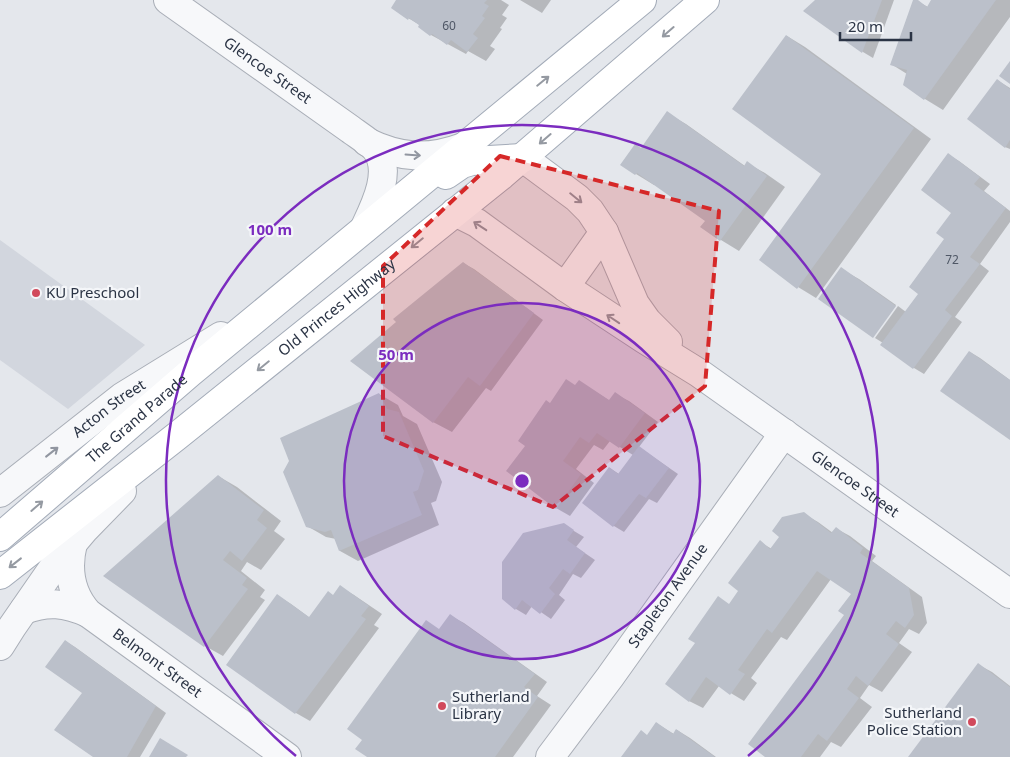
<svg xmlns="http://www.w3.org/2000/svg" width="1010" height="757" font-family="'Noto Sans',sans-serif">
  <rect width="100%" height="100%" fill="#e4e7ec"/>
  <path fill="#d2d6de" d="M0,240L145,345L68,409L0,360Z"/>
  <g fill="#0003">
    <path d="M398,0H501L509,5L502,15L507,18L500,28L502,29L490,46L495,49L486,61L468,51L466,54L431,35L420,25L408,18Z"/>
    <path d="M520,0H551L542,13Z"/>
    <path d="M817,0H894L873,58L863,52L805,10Z"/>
    <path d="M915,0L928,7L933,0H1010V17L943,110L925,99L904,84L907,74L891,64Z"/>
    <path d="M787,36L805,47L931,139L816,298L798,287L822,174Z"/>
    <path d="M997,80L1010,88V149L1005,147Z"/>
    <path d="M667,113L686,124L745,166L747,163L765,173L785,187L739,251L721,240L702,227L707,220L655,184L654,185L636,174L641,150Z"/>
    <path d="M949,155L959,161L990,184L984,191L1010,211V222L980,264L989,271L955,317L962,322L924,374L914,368L882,344L883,343L875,338L898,306L906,312L920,293L946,239L953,213Z"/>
    <path d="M463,263L474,269L543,320L491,391L486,388L452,432L433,422Z"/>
    <path d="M841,269L859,279L896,305L873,336Z"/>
    <path d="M970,352L980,358L1010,380V439Z"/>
    <path d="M579,381L610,401L615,394L629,401L658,422L639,447L649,454L678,474L657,503L649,499L624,532L614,526L610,468L619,474L633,455L610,441L603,450L594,445L576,469L594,483L570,516L556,508L526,446L551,404L576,386Z"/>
    <path d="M379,394L398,405L403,416L417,424L442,482L436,501L431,503L439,525L358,561L340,551L336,539L326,537L307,526Z"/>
    <path d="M218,476L237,487L281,521L274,531L285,539L261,570L247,562L241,571L265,590L260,597L265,600L223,656L205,646L105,576Z"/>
    <path d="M804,514L818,522L833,533L837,529L850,536L876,556L872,561L922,597L927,623L919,634L909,629L899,643L912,652L882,692L869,685L860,698L872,707L841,747L831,742L820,757H767L846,615L853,594L831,579L787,640L781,637L751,678L757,683L744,701L719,686L703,708L689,701L730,605L740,590L760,542L772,549Z"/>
    <path d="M564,525L584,537L576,547L595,560L581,578L573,574L559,595L565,600L551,619L532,606L526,615L516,609L503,598Z"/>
    <path d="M340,587L354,595L382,614L374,625L379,628L310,721L296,713L228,664L278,596L291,604L310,618L334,596Z"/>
    <path d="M451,616L464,623L547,682L537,696L551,705L513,757H369L440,630Z"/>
    <path d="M65,641L75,647L166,713L140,757H95L83,693Z"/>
    <path d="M979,665L992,672L1010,686V757H910Z"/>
    <path d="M656,723L674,734L677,730L690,738L716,757H623L648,736Z"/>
  </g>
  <g fill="#bbc0ca">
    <path d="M396,0H487L484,3L489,6L482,16L485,18L473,34L478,38L467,52L451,40L447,45L432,34L430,36L418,27L419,25L409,18L408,20L391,8Z"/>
    <path d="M815,0H882L862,53L803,11Z"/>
    <path d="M913,0H918L927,7L931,0H996L924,100L903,85L907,70L890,65Z"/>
    <path d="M786,35L914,128L797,289L759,260L821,174L732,109Z"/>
    <path d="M1010,61V84L999,76Z"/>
    <path d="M997,79L1010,89V140L1005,148L967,119Z"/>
    <path d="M667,111L744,166L747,161L767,176L720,241L700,227L705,221L637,173L635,175L620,165L635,144L641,148Z"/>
    <path d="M948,153L980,177L974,184L1006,208L970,257L980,264L945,310L952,316L913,369L880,345L918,294L909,287L944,239L936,233L951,213L921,190Z"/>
    <path d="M463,262L534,313L480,386L468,377L433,423L350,361L396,322L393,319Z"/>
    <path d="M841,267L896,306L873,338L818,299Z"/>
    <path d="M969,351L1010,380V440L940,391Z"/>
    <path d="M566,379L575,385L579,380L609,400L615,392L645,413L619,448L597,433L589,443L580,437L563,461L581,474L556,509L506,471L525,446L518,441L546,400L550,403Z"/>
    <path d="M379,393L387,409L399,412L424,471L418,490L413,492L422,515L339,551L331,530L325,532L306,527L283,472L289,461L280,438Z"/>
    <path d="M639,446L669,468L646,498L639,494L613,527L582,503L609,467L618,474Z"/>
    <path d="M218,475L264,510L257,520L267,528L242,561L230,551L223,560L247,578L242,585L248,589L204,647L103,576Z"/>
    <path d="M804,512L831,533L836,527L863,548L860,553L909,588L914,615L905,628L896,621L886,634L899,644L868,686L856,676L847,689L859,698L827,741L818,734L801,757H765L748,744L844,615L838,611L851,594L817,571L772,633L767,629L738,670L745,674L730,695L706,677L689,702L665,684L695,643L688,639L718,596L729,604L738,591L728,583L760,540L770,549L779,537L772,531L782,517Z"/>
    <path d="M564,523L574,530L567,540L585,553L570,574L563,569L549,588L555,594L540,614L522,600L515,610L502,599V562L523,533Z"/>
    <path d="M340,585L369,606L361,616L366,619L295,714L226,665L277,594L309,617L328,591L333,595Z"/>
    <path d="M450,614L535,674L524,687L538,697L495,757H367L355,749L362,740L347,729L426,620L439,629Z"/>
    <path d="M65,640L156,706L127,757H93L54,730L82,693L45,667Z"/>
    <path d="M978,663L1010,687V757H908Z"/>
    <path d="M656,722L673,734L676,729L715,757H621L641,730L647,735Z"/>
    <path d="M160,738L188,755L186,757H149Z"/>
  </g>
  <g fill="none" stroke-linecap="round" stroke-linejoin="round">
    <g stroke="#a9aeb7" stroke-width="30">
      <g id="minor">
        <path id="s1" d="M168,0L350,129C358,135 368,141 375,148C394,170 374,208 364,229"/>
        <path d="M367,142C400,158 428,160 463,147"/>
        <path d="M523,158L577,198L590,211L604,232L635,304L647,321L668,342"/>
        <path id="s2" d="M455,212L477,223L565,287L644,339L699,373L1010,594"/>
        <path d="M565,287L604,232"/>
        <path id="s3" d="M0,493L122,397L221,336"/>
        <path id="s4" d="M73,543C67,567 70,593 88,613L287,757"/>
        <path d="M24,610C48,601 65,603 88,613"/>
        <path d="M0,646L12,627L57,562L84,530L122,491"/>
        <path id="s5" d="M550,757L610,677L784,433"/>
      </g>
    </g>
    <g stroke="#a3abb8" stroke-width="30">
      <g id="major">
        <path d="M446,175L462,164L472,161L523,158"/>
        <path id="s6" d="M0,537L191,372L642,0"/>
        <path id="s7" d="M0,575L177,436L502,175L705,0"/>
      </g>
    </g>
    <use href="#minor" stroke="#f7f8fa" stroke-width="28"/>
    <use href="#major" stroke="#fff" stroke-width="28"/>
  </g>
  <defs><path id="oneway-shaft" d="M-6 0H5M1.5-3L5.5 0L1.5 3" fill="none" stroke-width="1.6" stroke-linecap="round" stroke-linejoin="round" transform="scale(1.25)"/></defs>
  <g stroke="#959aa2">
    <use href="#oneway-shaft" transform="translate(668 32) rotate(139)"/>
    <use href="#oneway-shaft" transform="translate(543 81) rotate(-39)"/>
    <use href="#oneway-shaft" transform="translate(545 139) rotate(139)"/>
    <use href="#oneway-shaft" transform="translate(417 243) rotate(141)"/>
    <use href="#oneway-shaft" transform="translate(263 366) rotate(141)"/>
    <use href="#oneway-shaft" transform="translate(37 506) rotate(-41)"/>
    <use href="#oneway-shaft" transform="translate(15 563) rotate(142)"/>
  </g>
  <g stroke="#9196a0">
    <use href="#oneway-shaft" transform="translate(413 155) rotate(4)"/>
    <use href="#oneway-shaft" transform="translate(576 198) rotate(39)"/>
    <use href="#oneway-shaft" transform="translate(480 226) rotate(-147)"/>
    <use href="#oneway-shaft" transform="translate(613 319) rotate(-146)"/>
    <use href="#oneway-shaft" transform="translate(52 452) rotate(-38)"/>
  </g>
  <path fill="#d62828" fill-opacity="0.2" stroke="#d62828" stroke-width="4" stroke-dasharray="10 6" stroke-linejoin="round" d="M500,156L719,211L705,386L553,507L383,436V266Z"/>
  <circle cx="522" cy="481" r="178" fill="#7b2cbf" fill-opacity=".12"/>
  <g fill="none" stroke="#7b2cbf" stroke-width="2.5">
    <circle cx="522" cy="481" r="178"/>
    <path d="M296 756A356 356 0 1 1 748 756"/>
  </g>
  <g fill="#d1495b" stroke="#f4f6f9" stroke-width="2">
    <circle cx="36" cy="293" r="5"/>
    <circle cx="442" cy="706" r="5"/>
    <circle cx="972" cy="722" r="5"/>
  </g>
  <g text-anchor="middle" stroke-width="4.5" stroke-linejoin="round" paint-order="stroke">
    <g font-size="12" fill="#4f5766">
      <text x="449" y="30">60</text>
      <text x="952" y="264">72</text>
    </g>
    <g font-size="15" fill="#2b3445" stroke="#f4f6f9">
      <text dy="5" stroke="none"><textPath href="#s1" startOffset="122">Glencoe Street</textPath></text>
      <text dy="5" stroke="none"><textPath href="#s7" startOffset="430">Old Princes Highway</textPath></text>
      <text dy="5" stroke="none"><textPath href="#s3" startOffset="138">Acton Street</textPath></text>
      <text dy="5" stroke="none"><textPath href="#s6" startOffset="181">The Grand Parade</textPath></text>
      <text dy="5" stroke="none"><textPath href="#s2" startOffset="484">Glencoe Street</textPath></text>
      <text dy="5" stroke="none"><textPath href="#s5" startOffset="200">Stapleton Avenue</textPath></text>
      <text dy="5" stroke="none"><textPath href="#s4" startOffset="160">Belmont Street</textPath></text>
    </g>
    <g font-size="15" fill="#2b3445" stroke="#f4f6f9" text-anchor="start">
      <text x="46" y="298">KU Preschool</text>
      <text x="452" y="702">Sutherland<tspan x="452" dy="17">Library</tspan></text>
      <text x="962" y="718" text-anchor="end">Sutherland<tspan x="962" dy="17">Police Station</tspan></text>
    </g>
  </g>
  <circle cx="522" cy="481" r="8" fill="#7b2cbf" stroke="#f4f6f9" stroke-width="2.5"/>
  <g font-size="15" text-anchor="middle" font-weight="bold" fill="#7b2cbf" stroke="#f4f6f9" stroke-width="4.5" stroke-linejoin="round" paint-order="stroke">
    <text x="270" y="235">100 m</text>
    <text x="396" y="360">50 m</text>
  </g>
  <path d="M840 32v8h71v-8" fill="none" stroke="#2b3445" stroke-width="2.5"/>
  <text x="848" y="32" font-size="15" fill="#2b3445" stroke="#f4f6f9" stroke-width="4" paint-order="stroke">20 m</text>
</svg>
